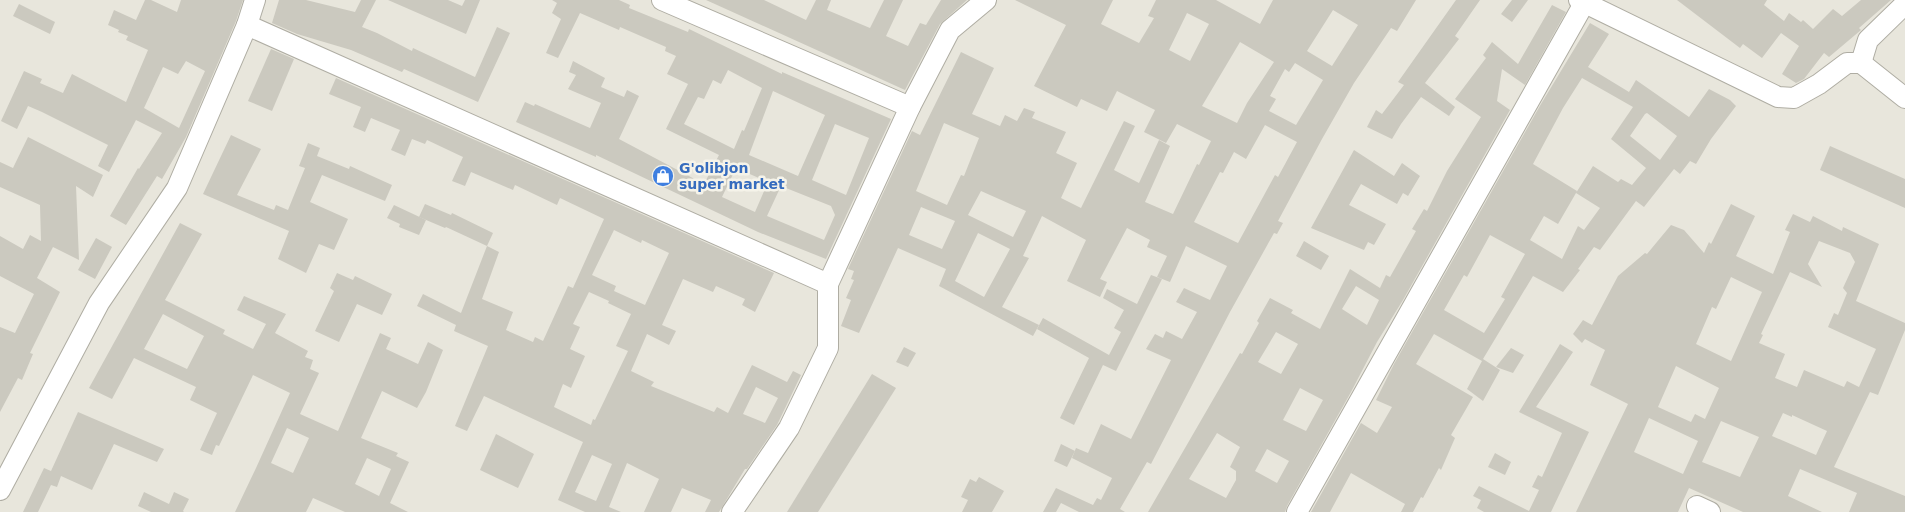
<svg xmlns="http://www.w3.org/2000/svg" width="1905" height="512" font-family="'DejaVu Sans',sans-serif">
  <rect width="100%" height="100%" fill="#e8e6dc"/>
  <g fill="#cbc9bf" fill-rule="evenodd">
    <path d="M145,0H151L177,12L181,0H243L236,21L186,137L162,179L157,176L126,225L110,216L138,168L139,169L162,133L136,120L109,172L98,166L108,145L42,112L28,106L17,129L1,121L24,71L42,79L40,83L63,93L72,74L126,102L148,50L126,40L128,36L118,32L119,30L108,25L114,10L136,20ZM186,61L205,71L179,128L144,108L163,67L178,74Z"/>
    <path d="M279,0H306L355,12L361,0H376L362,27L377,33L412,51L413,48L475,77L497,27L510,33L478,102L404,69L402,72L351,50L297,34L272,23Z"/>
    <path d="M388,0H448L462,6L465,0H480L466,34Z"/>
    <path d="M552,0H619L630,5L629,8L688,32L689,29L782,74V72L891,119L826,259L758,232L596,155V157L516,122L525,102L534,106L535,104L590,128L601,103L568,89L576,75L569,72L573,61L605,78L601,87L624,97L627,90L639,96L619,139L704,184L719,155L666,129L688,84L667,74L676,56L665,51L666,47L620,27L619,30L580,13L558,58L546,53L561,19L552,13L557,3ZM728,70L762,88L744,131L742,130L734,149L684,124L698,97L704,99L713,80L721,84ZM773,91L825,115L798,176L749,155ZM835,124L869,138L846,195L812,180ZM736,168L768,182L755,212L722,197ZM781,186L831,206L835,215L824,240L767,216Z"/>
    <path d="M706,0H764L806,20L816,0H831L827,10L870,28L884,0H903L886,36L908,46L920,23L926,25L941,0H967L940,24L905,90Z"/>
    <path d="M1015,0H1113L1101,24L1139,43L1154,18L1148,16L1156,0H1216L1260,24L1273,0H1416L1397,31L1391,28L1354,83L1322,139L1278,221L1283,223L1277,234L1274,233L1230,312L1151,464L1147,462L1120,509L1125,512H1079L1061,503L1056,512H1043L1056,488L1093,505L1097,498L1101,500L1112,478L1072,458L1076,448L1088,453L1101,424L1131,439L1171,360L1146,349L1155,334L1163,338L1166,331L1182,339L1197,312L1176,302L1184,288L1210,300L1227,266L1186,246L1170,282L1157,277L1167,256L1147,247L1150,240L1127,228L1100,279L1107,282L1100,297L1067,281L1086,240L1042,216L1023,256L1029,258L1002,307L1039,325L1033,336L939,286L946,269L898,248L859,333L841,326L851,300L846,298L854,280L851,279L854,271L848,269L912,131L920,135L961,52L994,68L972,114L1000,126L1005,115L1017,121L1024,108L1035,112L1032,118L1066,132L1056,153L1077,163L1061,198L1081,208L1124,121L1135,126L1114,170L1139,183L1159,140L1170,146L1145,202L1173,214L1197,164L1199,165L1211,141L1177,124L1166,143L1144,132L1155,110L1117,91L1107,111L1081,99L1077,107L1034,86L1066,25ZM1333,10L1358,25L1332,66L1307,51ZM1187,13L1209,24L1190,61L1169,50ZM1240,42L1274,62L1247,103L1237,123L1202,106ZM1295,63L1323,80L1296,125L1269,111L1276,99L1270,96L1285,69L1289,72ZM944,123L979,138L964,176L961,175L947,205L916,191ZM1265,125L1297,142L1278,177L1275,175L1238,243L1194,222L1220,172L1223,173L1234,152L1246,159ZM981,191L1026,211L1013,237L968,215ZM921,207L955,221L942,249L909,235ZM978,233L1010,249L984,297L955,281Z"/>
    <path d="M1456,0H1480L1455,36L1459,39L1425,83L1455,107L1449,116L1421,97L1401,124L1392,139L1367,127L1376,110L1382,114L1404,85L1398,82Z"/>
    <path d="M1512,0H1528L1512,22L1501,14Z"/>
    <path d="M1677,0H1767L1764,5L1784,21L1789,13L1801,22L1803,20L1813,29L1833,9L1842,16L1861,0H1891L1859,28L1861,30L1829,57L1824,53L1804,79L1796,83L1782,74L1799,46L1781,33L1762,58L1743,44L1740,48Z"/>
    <path d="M19,4L55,22L50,34L13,16Z"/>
    <path d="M1552,5L1566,12L1525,85L1502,69L1497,101L1510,110L1403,300L1377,342L1351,392L1287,506L1285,512H1148L1240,353L1242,354L1259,323L1257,321L1270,298L1293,310L1291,313L1320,329L1350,269L1380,288L1386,275L1390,277L1416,231L1412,229L1424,209L1427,211L1447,171L1481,117L1455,99L1486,58L1483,55L1492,42L1518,64ZM1356,286L1379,300L1367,325L1342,309ZM1276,332L1298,344L1281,374L1258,362ZM1300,388L1323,400L1306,431L1283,420ZM1217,433L1240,447L1230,467L1236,471V480L1226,498L1189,479ZM1267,449L1289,461L1277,483L1255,471Z"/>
    <path d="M1590,23L1609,34L1588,67L1629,92L1636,80L1689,117L1709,89L1730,100L1736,106L1711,139L1696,164L1690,161L1680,174L1674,169L1644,207L1636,201L1600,250L1594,247L1578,269L1580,270L1563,292L1533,276L1483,359L1500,370L1483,401L1467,389L1482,361L1434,334L1416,364L1473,397L1451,435L1455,438L1441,470L1439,468L1423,498L1421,497L1413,512H1401L1405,504L1351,473L1330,512H1311L1361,423L1377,433L1392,407L1376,400L1394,364L1541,104ZM1582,78L1633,107L1611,139L1646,168L1632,185L1621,179L1618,182L1593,166L1576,193L1577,191L1533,164L1563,108ZM1647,113L1677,136L1660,160L1630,136L1645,114ZM1576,193L1600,208L1584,230L1578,226L1562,259L1530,240L1544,216L1558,224ZM1490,235L1525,254L1501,297L1505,299L1484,333L1444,310L1464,275L1467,277Z"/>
    <path d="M271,49L294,59L272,111L248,101Z"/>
    <path d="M336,78L774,273L755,312L742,305L745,299L716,286L713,292L683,279L662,325L676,331L669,345L647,334L631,371L654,382L651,386L714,412L717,407L728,413L752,365L787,382L793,371L801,375L777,425L747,469H745L719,512H705L711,500L682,488L671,512H644L659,479L627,463L609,507L621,512H585L558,500L583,442L484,396L467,431L455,426L488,346L454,331L456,325L417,306L423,294L461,313L487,246L499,252L482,299L513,312L506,330L533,342L535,337L543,341L568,286L573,288L604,219L560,198L557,205L515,185L513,190L471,172L465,186L452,181L463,157L427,140L425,144L412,139L405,156L391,150L400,130L371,118L365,132L353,127L361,107L329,94ZM614,230L641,243L642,240L669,253L645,305L614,291L616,286L592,275ZM589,292L609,301L608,303L631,314L616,346L628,351L595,420L593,419L591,425L554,407L563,384L571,388L585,356L570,349L580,327L573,324ZM756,387L778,398L765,423L743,414ZM592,455L612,464L596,501L575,492Z"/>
    <path d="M231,135L261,149L237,195L274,210L276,205L288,210L305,168L299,166L308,143L320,148L317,156L349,169L350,166L392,185L385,201L322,175L310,202L348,219L334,250L319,244L306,273L278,259L289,231L203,194Z"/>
    <path d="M28,137L103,175L93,197L76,186L79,260L53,247L37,278L60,292L30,353L33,354L22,380L18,378L0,412V327L15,333L34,294L0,276V236L23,249L30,235L41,241L40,205L0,187V162L13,168Z"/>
    <path d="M1830,146L1905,179V208L1820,170Z"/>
    <path d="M1354,150L1394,176L1402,163L1420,176L1408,196L1403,193L1397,204L1361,184L1349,205L1386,224L1374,245L1368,242L1364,250L1311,228Z"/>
    <path d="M425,204L451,215L452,213L493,233L487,246L446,227L445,228L419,217Z"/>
    <path d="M1731,204L1755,216L1736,256L1773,274L1790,232L1785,230L1793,214L1810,222L1813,216L1842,231L1843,227L1879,244L1856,301L1905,323V330L1878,395L1870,392L1834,467L1905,496V512H1849L1857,493L1800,469L1788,496L1822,512H1743L1689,488L1678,512H1576L1628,404L1590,385L1605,350L1585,339L1582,343L1573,334L1583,320L1592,325L1618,276L1645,253L1647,254L1671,225L1684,230L1704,253L1709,242L1711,244ZM1819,241L1850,253L1855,262L1843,288L1847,293L1838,315L1834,313L1828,327L1876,349L1859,387L1847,381L1844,387L1804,370L1797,387L1775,378L1785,354L1759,343L1763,335L1761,334L1790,272L1822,287L1808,264ZM1731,277L1762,292L1731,361L1696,344L1712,307L1716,309ZM1676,366L1719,388L1705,419L1695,414L1691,422L1658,407ZM1783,413L1792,417V415L1827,431L1816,455L1772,436ZM1649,418L1698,441L1683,474L1634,452ZM1721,421L1759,437L1740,477L1702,462Z"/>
    <path d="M394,205L426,220L419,235L399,227L400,224L387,218Z"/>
    <path d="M180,223L202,234L165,300L225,330L223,334L253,349L266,324L237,310L244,296L286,314L275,333L308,351L305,357L313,360L310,369L319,373L300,414L338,431L380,333L391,338L386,349L418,364L428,342L443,350L426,392L417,408L382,391L361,438L398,453L396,456L409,462L390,503L408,512H345L313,498L306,512H235L256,468L290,393L253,375L219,446L216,445L212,455L200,450L217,413L190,400L196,387L134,358L112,399L89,388ZM163,314L204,336L187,369L144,349ZM287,428L309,438L293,473L271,463ZM367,458L391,469L379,496L355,484Z"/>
    <path d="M96,238L112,247L95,279L78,270Z"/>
    <path d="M1304,241L1329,256L1321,270L1296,256Z"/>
    <path d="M337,273L353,280L355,276L392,294L382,315L357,304L339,342L315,331L334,291L330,288Z"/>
    <path d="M1151,275L1162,279L1116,371L1103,365L1074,425L1060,418L1089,358L1037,329L1043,318L1109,355L1121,332L1114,328L1124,310L1103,298L1107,289L1137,304Z"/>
    <path d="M1560,344L1573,352L1536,407L1589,432L1551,512H1484L1477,508L1481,500L1473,496L1479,486L1529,511L1539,490L1532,487L1538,475L1542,477L1562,433L1519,412Z"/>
    <path d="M904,347L916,353L908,367L896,362Z"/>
    <path d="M1511,348L1524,355L1513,373L1496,367Z"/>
    <path d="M872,374L896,388L818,512H787Z"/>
    <path d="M78,412L164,449L157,462L114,444L92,490L61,476L57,487L51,485L38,512H23L44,468L51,471Z"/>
    <path d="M496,434L534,454L518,488L480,470Z"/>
    <path d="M1061,444L1075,451L1067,467L1054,461Z"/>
    <path d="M1495,453L1511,462L1505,475L1488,467Z"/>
    <path d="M979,477L1004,491L992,512H962L968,500L961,497L970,479L976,482Z"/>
    <path d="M144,492L169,504L174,492L189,499L183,511L184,512H151L138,506Z"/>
  </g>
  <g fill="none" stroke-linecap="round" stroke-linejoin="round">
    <g stroke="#afada3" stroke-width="22">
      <g id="minor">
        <path d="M662,0L910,107"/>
        <path d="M1579,0L1778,97L1794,98L1819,84L1847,63H1861L1905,98"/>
        <path d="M247,25L828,284"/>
        <path d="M1861,63L1868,40L1905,4"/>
        <path d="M0,490L99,303L177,188L247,25L255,0"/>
        <path d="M1697,506L1710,512"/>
        <path d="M732,512L789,428L828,348V284L910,107L950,30L986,0"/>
        <path d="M1297,512L1586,0"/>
      </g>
    </g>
    <use href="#minor" stroke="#fff" stroke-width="20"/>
  </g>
  <defs>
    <g id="shop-disc" transform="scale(1.125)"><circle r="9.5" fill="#3f7fe0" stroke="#f5f3e9"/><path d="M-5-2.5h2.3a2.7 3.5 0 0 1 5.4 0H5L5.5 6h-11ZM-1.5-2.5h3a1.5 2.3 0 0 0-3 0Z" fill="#fff"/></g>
  </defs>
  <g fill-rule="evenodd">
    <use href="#shop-disc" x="663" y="176"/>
  </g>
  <g text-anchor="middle" stroke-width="5" stroke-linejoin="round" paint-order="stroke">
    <g font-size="14" font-weight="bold" fill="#366cbe" stroke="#f5f3e9" text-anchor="start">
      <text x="679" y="173">G'olibjon<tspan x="679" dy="16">super market</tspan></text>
    </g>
  </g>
</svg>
